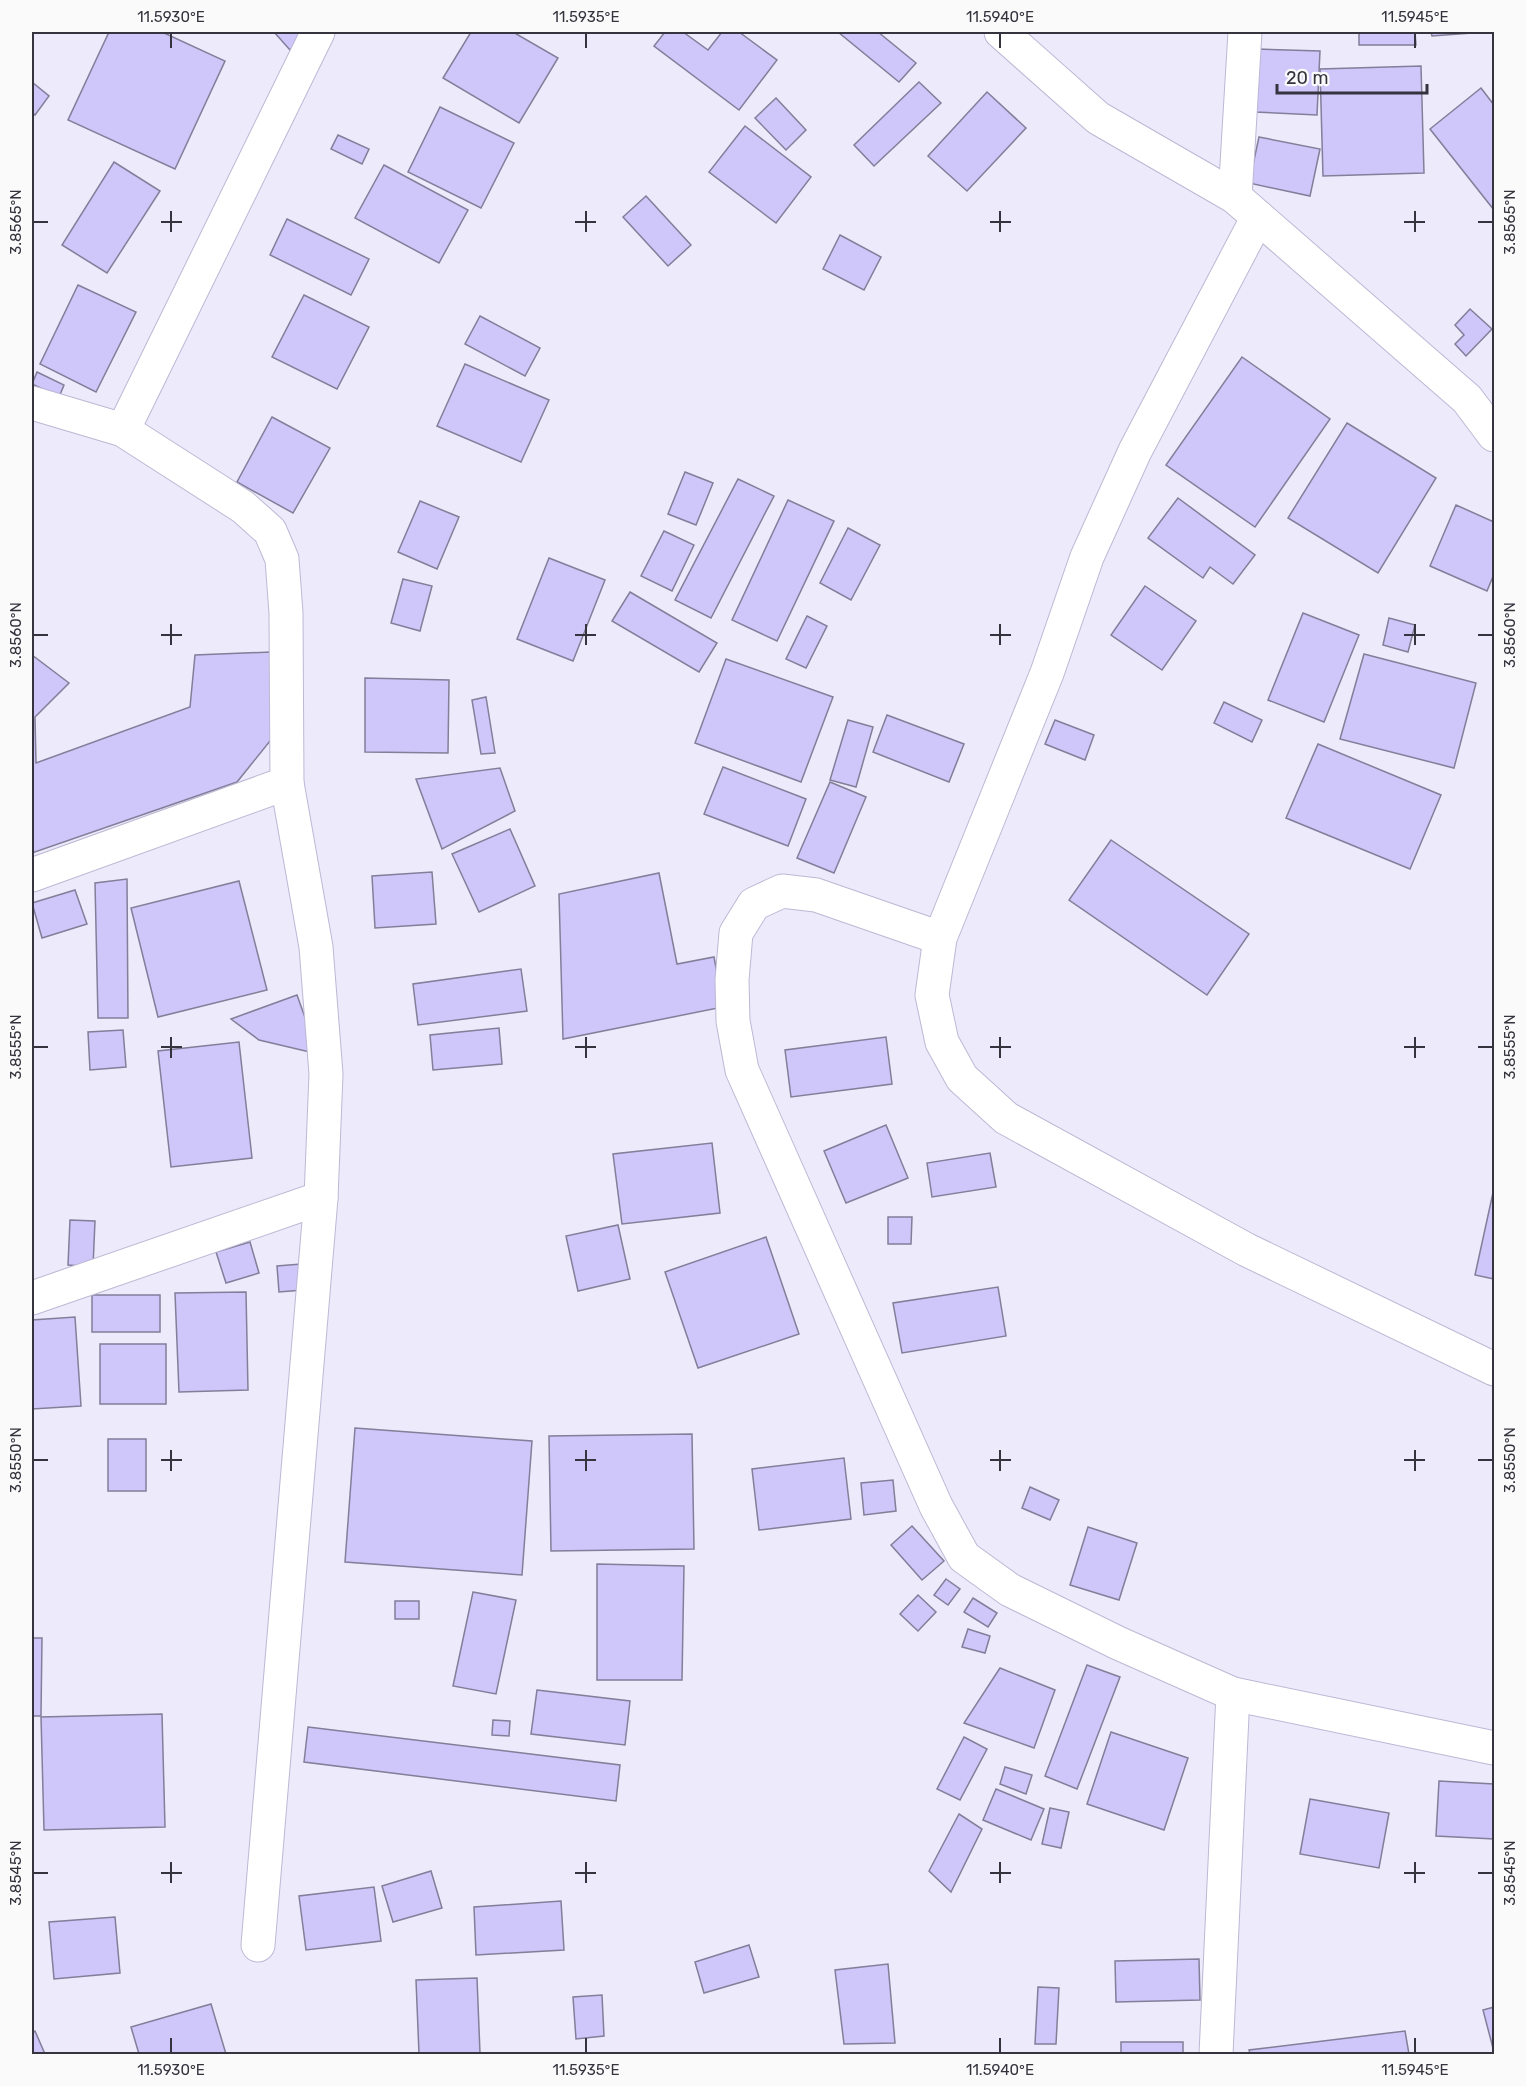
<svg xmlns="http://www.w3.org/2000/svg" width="1526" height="2086" font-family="Rubik,sans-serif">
  <rect width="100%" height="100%" fill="#edeafc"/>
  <g fill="#cfc6f9" stroke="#837e99" stroke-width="1.5">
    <path d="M109,32H162L225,61L175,169L68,120Z"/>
    <path d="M274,32H310L290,50Z"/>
    <path d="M471,32H513L558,58L519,123L443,78Z"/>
    <path d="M665,32H683L708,50L722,32H739L777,60L739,110L654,46Z"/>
    <path d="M838,32H878L916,63L899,82Z"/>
    <path d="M1359,32H1415L1416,45H1359Z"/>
    <path d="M1431,32H1486L1432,36Z"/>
    <path d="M1257,49L1320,51L1317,115L1255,112Z"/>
    <path d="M1421,66L1424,173L1323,176L1320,69Z"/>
    <path d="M32,82L49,96L35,115L32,112Z"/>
    <path d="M919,82L941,103L874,166L854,145Z"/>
    <path d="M1481,88L1494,105V210L1430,129Z"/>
    <path d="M987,92L1026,128L967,191L928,156Z"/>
    <path d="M776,98L806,130L786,150L755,118Z"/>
    <path d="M440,107L514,143L481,208L408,172Z"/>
    <path d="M745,126L811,177L776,223L709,172Z"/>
    <path d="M338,135L369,149L362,164L331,149Z"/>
    <path d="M1259,137L1320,149L1310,196L1249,183Z"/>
    <path d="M114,162L160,191L107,273L62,245Z"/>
    <path d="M384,165L468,210L439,263L355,218Z"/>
    <path d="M646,196L691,245L668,266L623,217Z"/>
    <path d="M287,219L369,259L351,295L270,255Z"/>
    <path d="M840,235L881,257L864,290L823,269Z"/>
    <path d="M78,285L136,312L96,392L40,364Z"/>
    <path d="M304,295L369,327L337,389L272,357Z"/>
    <path d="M1470,309L1492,329L1466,356L1455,344L1464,335L1455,325Z"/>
    <path d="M480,316L540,348L525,376L465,344Z"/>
    <path d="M1242,357L1330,419L1255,527L1166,465Z"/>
    <path d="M465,364L549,400L521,462L437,426Z"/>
    <path d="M37,372L64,385L59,397L32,384Z"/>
    <path d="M272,417L330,448L293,513L237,482Z"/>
    <path d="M1347,423L1436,478L1378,573L1288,518Z"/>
    <path d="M685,472L713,483L696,525L668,514Z"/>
    <path d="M738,479L774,496L711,618L675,600Z"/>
    <path d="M1178,498L1255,555L1233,584L1210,567L1203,578L1148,538Z"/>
    <path d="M788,500L834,521L777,641L732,620Z"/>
    <path d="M420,501L459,517L437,569L398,552Z"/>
    <path d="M1456,505L1494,522V574L1487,591L1430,566Z"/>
    <path d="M848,528L880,545L851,600L820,583Z"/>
    <path d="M664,531L694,545L672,591L641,576Z"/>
    <path d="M549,558L605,580L573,661L517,639Z"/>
    <path d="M403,579L432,586L420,631L391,623Z"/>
    <path d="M1145,586L1196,621L1162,670L1111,635Z"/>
    <path d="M630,592L717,643L699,672L612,621Z"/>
    <path d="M1303,613L1359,635L1324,722L1268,700Z"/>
    <path d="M807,616L827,626L806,668L786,659Z"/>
    <path d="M1389,618L1415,625L1408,652L1383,645Z"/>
    <path d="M270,652L274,736L237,782L32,853V655L69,683L35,717L36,763L190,707L195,655Z"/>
    <path d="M1364,654L1476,683L1454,768L1340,739Z"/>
    <path d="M726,659L833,697L801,782L695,743Z"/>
    <path d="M365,678L449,680L448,753L365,752Z"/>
    <path d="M486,697L495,753L481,754L472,700Z"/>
    <path d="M1224,702L1262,720L1252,742L1214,723Z"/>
    <path d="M887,715L964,744L949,782L873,752Z"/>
    <path d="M848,720L873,727L856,787L830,780Z"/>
    <path d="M1055,720L1094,735L1085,760L1045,744Z"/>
    <path d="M1318,744L1441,795L1410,869L1286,818Z"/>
    <path d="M723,767L806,799L788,846L704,814Z"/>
    <path d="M500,768L515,811L442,849L416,779Z"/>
    <path d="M830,782L866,797L834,873L797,858Z"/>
    <path d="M510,829L535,886L479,912L452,854Z"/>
    <path d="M1111,840L1249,934L1207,995L1069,900Z"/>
    <path d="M432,872L436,924L375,928L372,876Z"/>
    <path d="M659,873L677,964L714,957L723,1007L563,1039L559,894Z"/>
    <path d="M127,879L128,1018H98L95,883Z"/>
    <path d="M239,881L267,990L158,1017L131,908Z"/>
    <path d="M75,890L87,924L42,938L32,903Z"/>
    <path d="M521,969L527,1011L418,1025L413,984Z"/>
    <path d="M297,995L318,1054L259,1040L231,1019Z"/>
    <path d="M499,1028L502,1064L433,1070L430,1035Z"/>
    <path d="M123,1030L126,1067L90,1070L88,1032Z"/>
    <path d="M886,1037L892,1084L791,1097L785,1050Z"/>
    <path d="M239,1042L252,1158L171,1167L158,1051Z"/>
    <path d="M886,1125L908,1178L846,1203L824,1151Z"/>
    <path d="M712,1143L720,1213L622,1224L613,1154Z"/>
    <path d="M990,1153L996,1187L932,1197L927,1163Z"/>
    <path d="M1494,1188V1279L1475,1275Z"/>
    <path d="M888,1217H912L911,1244H888Z"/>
    <path d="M70,1220L95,1221L93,1267L68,1265Z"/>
    <path d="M618,1225L630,1279L578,1291L566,1236Z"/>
    <path d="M766,1237L799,1334L698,1368L665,1272Z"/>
    <path d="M250,1242L259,1273L226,1283L216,1252Z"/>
    <path d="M301,1264L303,1290L279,1292L277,1266Z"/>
    <path d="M998,1287L1006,1336L902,1353L893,1303Z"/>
    <path d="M246,1292L248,1390L179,1392L175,1293Z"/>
    <rect x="92" y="1295" width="68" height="37"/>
    <path d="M75,1317L81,1406L32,1409V1320Z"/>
    <rect x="100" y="1344" width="66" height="60"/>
    <path d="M355,1428L532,1441L522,1575L345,1562Z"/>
    <path d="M692,1434L694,1549L551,1551L549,1436Z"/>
    <rect x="108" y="1439" width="38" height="52"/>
    <path d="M844,1458L851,1519L759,1530L752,1469Z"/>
    <path d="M893,1480L896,1511L864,1515L861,1483Z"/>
    <path d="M1030,1487L1059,1500L1050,1520L1022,1508Z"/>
    <path d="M912,1526L944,1561L922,1580L891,1545Z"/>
    <path d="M1088,1527L1137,1543L1119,1600L1070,1585Z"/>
    <path d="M597,1564L684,1566L682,1680H597Z"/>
    <path d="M946,1579L960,1589L948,1605L934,1595Z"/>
    <path d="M473,1592L516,1600L496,1694L453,1686Z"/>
    <path d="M918,1595L936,1612L918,1631L900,1614Z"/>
    <path d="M973,1598L997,1613L988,1627L964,1612Z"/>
    <rect x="395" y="1601" width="24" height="18"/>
    <path d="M968,1629L990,1636L985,1653L962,1647Z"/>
    <path d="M32,1638H42L41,1716H32Z"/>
    <path d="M1087,1665L1120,1677L1077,1789L1045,1776Z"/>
    <path d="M1000,1668L1055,1690L1034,1748L964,1723Z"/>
    <path d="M537,1690L630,1701L625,1745L531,1734Z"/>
    <path d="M162,1714L165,1827L44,1830L41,1717Z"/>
    <path d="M493,1720L510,1721L509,1736L492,1735Z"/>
    <path d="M308,1727L620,1765L616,1801L304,1762Z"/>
    <path d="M1111,1732L1188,1758L1164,1830L1087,1804Z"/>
    <path d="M964,1737L987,1749L960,1800L937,1789Z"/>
    <path d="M1005,1767L1032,1775L1026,1794L1000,1784Z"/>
    <path d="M1439,1781L1494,1784V1839L1436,1836Z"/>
    <path d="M996,1789L1044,1809L1031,1840L983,1820Z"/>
    <path d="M1310,1799L1389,1813L1379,1868L1300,1854Z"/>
    <path d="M1050,1808L1069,1812L1061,1848L1042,1844Z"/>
    <path d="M959,1814L982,1829L951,1892L929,1871Z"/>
    <path d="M431,1871L442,1908L393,1922L382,1886Z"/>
    <path d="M374,1887L381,1941L306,1950L299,1896Z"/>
    <path d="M561,1901L564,1950L476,1955L474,1907Z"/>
    <path d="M115,1917L120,1973L54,1979L49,1922Z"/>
    <path d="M749,1945L759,1977L704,1993L695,1962Z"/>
    <path d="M1199,1959L1200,2000L1116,2002L1115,1961Z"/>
    <path d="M888,1964L895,2043L844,2044L835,1970Z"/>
    <path d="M477,1978L480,2053L419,2054L416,1980Z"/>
    <path d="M1038,1987L1059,1988L1056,2044H1035Z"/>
    <path d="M602,1995L604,2036L576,2039L573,1997Z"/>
    <path d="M211,2004L226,2054H139L131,2027Z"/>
    <path d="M1494,2007V2052L1483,2010Z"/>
    <path d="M35,2031L45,2054H32V2033Z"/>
    <path d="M1405,2031L1409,2054H1250L1249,2050Z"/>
    <rect x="1121" y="2042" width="62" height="12"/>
  </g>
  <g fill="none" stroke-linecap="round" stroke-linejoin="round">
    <g stroke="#bdb8d4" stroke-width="35">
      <g id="street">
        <path d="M1001,32L1098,118L1235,197L1467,399L1494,435"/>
        <path d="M1235,197L1245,32"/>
        <path d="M1258,217L1135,451L1087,557L1047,673L940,938L932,995L942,1042L962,1078L1006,1118L1247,1250L1494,1369"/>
        <path d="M32,403L123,430L243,507L270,531L282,559L286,613L287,783L316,947L326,1074L321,1198L258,1945"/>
        <path d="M123,430L318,32"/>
        <path d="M32,875L287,783"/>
        <path d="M940,938L816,895L782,891L754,904L736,933L732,980L733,1021L742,1070L936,1506L964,1557L1010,1590L1118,1643L1233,1694L1494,1748"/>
        <path d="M32,1298L321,1198"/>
        <path d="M1216,2054L1233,1694"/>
      </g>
    </g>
    <use href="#street" stroke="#fff" stroke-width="33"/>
  </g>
  <path fill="none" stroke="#35333e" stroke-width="2" d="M171,33V48M586,33V48M1000,33V48M1415,33V48M171,211V232M586,211V232M1000,211V232M1415,211V232M33,222H48M161,222H182M575,222H596M990,222H1011M1404,222H1425M1478,222H1493M171,624V645M586,624V645M1000,624V645M1415,624V645M33,635H48M161,635H182M575,635H596M990,635H1011M1404,635H1425M1478,635H1493M171,1037V1058M586,1037V1058M1000,1037V1058M1415,1037V1058M33,1047H48M161,1047H182M575,1047H596M990,1047H1011M1404,1047H1425M1478,1047H1493M171,1450V1471M586,1450V1471M1000,1450V1471M1415,1450V1471M33,1460H48M161,1460H182M575,1460H596M990,1460H1011M1404,1460H1425M1478,1460H1493M171,1862V1883M586,1862V1883M1000,1862V1883M1415,1862V1883M33,1873H48M161,1873H182M575,1873H596M990,1873H1011M1404,1873H1425M1478,1873H1493M171,2038V2053M586,2038V2053M1000,2038V2053M1415,2038V2053"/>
  <rect width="1526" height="2086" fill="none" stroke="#fafafa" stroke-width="66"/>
  <path d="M1277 84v9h150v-9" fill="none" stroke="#35333e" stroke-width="3"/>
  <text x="1286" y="84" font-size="18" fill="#35333e" stroke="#fafafa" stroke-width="4.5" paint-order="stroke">20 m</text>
  <rect x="33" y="33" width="1460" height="2020" fill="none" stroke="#35333e" stroke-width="2"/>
  <g font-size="15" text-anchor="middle" fill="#35333e">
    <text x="171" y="22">11.5930°E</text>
    <text x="586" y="22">11.5935°E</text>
    <text x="1000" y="22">11.5940°E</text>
    <text x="1415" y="22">11.5945°E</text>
    <text transform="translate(16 222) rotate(-90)" y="5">3.8565°N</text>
    <text transform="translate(1510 222) rotate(-90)" y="5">3.8565°N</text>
    <text transform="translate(16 635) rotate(-90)" y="5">3.8560°N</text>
    <text transform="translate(1510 635) rotate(-90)" y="5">3.8560°N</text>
    <text transform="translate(16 1047) rotate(-90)" y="5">3.8555°N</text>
    <text transform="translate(1510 1047) rotate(-90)" y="5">3.8555°N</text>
    <text transform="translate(16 1460) rotate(-90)" y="5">3.8550°N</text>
    <text transform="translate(1510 1460) rotate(-90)" y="5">3.8550°N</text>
    <text transform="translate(16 1873) rotate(-90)" y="5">3.8545°N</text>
    <text transform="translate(1510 1873) rotate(-90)" y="5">3.8545°N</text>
    <text x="171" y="2075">11.5930°E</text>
    <text x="586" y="2075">11.5935°E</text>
    <text x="1000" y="2075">11.5940°E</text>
    <text x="1415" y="2075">11.5945°E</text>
  </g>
</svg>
